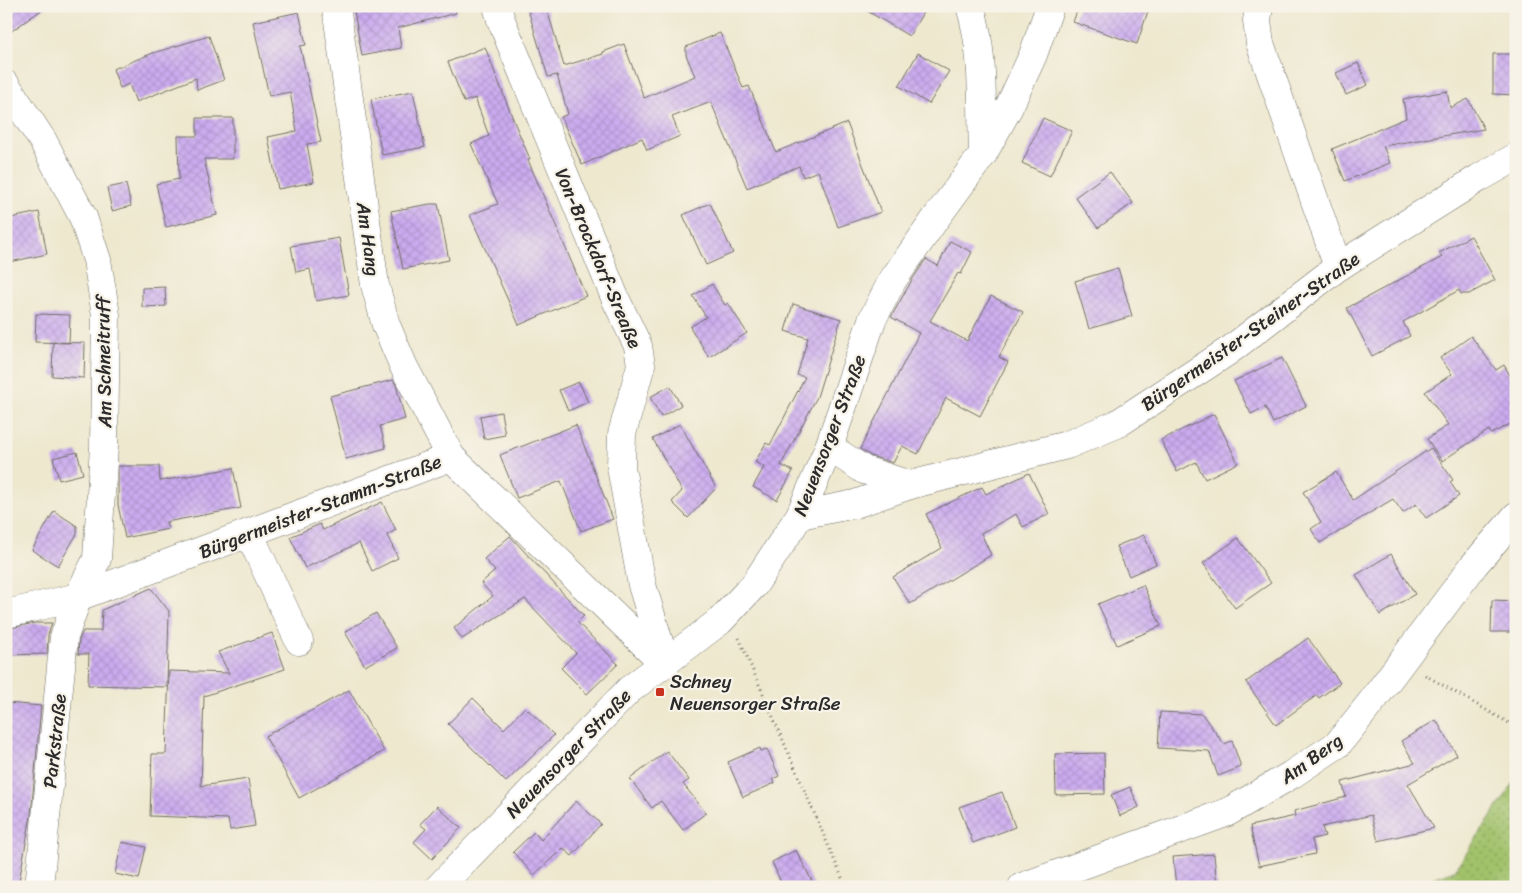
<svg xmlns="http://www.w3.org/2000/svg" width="1522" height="893" font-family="Sriracha,sans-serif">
  <defs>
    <pattern id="grass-dots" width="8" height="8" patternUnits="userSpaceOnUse" patternTransform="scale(1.25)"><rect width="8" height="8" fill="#a1c16a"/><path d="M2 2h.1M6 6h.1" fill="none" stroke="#839d57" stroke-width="1.8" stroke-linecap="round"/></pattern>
    <pattern id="building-cross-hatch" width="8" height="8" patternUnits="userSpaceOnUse" patternTransform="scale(1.25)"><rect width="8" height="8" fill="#cbabef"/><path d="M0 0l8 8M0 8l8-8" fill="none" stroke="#ae93cd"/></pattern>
  </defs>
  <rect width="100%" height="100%" fill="#f7f3e8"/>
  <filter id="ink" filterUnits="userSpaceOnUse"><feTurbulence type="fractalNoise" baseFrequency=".02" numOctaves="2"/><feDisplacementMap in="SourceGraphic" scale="10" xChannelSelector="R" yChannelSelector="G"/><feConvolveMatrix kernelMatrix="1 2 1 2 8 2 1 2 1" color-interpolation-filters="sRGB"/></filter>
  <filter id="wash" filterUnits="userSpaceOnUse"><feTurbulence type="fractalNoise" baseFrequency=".0096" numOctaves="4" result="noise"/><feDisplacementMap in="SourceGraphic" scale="20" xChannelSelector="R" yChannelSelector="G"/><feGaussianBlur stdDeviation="1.12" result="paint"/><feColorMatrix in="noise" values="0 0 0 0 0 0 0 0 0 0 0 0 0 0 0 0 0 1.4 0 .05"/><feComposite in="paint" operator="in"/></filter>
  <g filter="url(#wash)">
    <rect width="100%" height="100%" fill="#eee8cf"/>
    <path fill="url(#grass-dots)" stroke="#66764a" d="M1516,780V887H1408L1455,870Z"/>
    <g id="blocks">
      <g fill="url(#building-cross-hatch)">
        <path d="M6,6H47L6,35Z"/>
        <path d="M381,6H455L456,13L398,28L401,48L362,56L354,11Z"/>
        <path d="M527,6H546L564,66L603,54V52L624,44L644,98L695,76L686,55V47L720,33L743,88L749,86L776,152L847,123L881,212L838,227L818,171L803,177L799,166L747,188L711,102L672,117L680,136L647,150L642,138L582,165L561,117L568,114L557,75L548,77Z"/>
        <path d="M859,6H927L909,36Z"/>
        <path d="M1079,6H1135L1148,11L1137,44L1073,22Z"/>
        <path d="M299,12L306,45L300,46L321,142L307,144L314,182L278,189L268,137L297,131L290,92L269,96L253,22Z"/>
        <path d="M209,36L224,80L197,90L196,78L136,102L129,84L120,88L113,69L153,53Z"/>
        <path d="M485,47L515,124L530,159L528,160L586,296L519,325L470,215L498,204L471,144L489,136L475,98L464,102L448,62Z"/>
        <path d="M918,53L949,71L929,104L899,86Z"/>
        <path d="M1493,54H1516V95L1493,94Z"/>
        <path d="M1358,63L1368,85L1346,95L1336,73Z"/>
        <path d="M413,91L425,147L382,155L371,99Z"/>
        <path d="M1447,91L1450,108L1468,99L1484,129L1383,146L1390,163L1345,181L1332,149L1406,118L1403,99Z"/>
        <path d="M197,118H233V159H204L217,215L166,227L156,184L179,179L178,136H197Z"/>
        <path d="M1043,118L1072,131L1050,176L1022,163Z"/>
        <path d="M1110,172L1133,203L1098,228L1075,197Z"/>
        <path d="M126,184L131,206L112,211L107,188Z"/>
        <path d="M710,203L733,253L706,265L683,215Z"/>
        <path d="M430,204H438L449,260L403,269L391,211Z"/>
        <path d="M39,212L47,254L10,262L6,244V219Z"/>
        <path d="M1471,236L1495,280L1469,294H1461L1459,290L1403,322L1410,336L1372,356L1347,308L1442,257L1439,253Z"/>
        <path d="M339,238L349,295L316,301L310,269L296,272L291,246Z"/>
        <path d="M950,241L972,252L961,274L958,273L930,321L967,341L991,296L1023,312L999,357L1008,362L980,416L946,398L918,454L902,446L893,463L871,456L860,449L919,333L891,317L912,280L926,259L938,266Z"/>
        <path d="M1118,268L1132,316L1089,329L1075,281Z"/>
        <path d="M712,284L725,305L728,303L747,333L709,357L690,327L706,317L693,296Z"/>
        <path d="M165,287L166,306L142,307V288Z"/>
        <path d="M793,304L841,319L817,397L781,465L793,471L777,500L753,487L764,467L755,462L766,443L770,445L805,377L797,375L808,338L785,331Z"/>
        <path d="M36,314L70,315L69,343L35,342Z"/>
        <path d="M1471,336L1496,370L1504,365L1516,386V421L1491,434L1489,430L1442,461L1427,439L1448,425L1425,392L1452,374L1440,358Z"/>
        <path d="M53,342L85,343L84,378L52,376Z"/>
        <path d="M1282,358L1306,406L1273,423L1265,407L1251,414L1234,381Z"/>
        <path d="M393,380L396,385L405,419L380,426L386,448L346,459L330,396Z"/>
        <path d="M579,382L588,402L568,411L559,390Z"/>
        <path d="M670,386L681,405L661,417L650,397Z"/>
        <path d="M501,412L505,435L484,439L480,416Z"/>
        <path d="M1214,414L1238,463L1205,479L1196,462L1177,472L1161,440Z"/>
        <path d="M680,424L716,488L688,518L672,502L682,491L653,439Z"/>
        <path d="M576,425L613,519L581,531L561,481L517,498L500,455Z"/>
        <path d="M1431,448L1453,480L1450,482L1459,496L1426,518L1416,504L1403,513L1393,499L1320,543L1311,529L1321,522L1303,492L1336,472L1353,500Z"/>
        <path d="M77,452L83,474L59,480L53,458Z"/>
        <path d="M118,466H159L160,481L233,468L241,508L166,522L168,529L125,538L118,505Z"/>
        <path d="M1029,473L1049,514L1023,527L1016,514L981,533L991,555L910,604L893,577L942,548L926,514L982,487L986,494Z"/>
        <path d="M382,502L396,530L387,535L398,558L372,571L359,543L305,568L290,537L320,524L323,530Z"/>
        <path d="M54,511L77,526V534L58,566L32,550Z"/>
        <path d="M1144,535L1156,564L1129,576L1116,546Z"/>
        <path d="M510,536L584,616L577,622L618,664L587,694L561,668L576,653L525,599L462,639L454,628L493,596L481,583L495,571L484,559Z"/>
        <path d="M1238,538L1271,583L1235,608L1203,563Z"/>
        <path d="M1391,554L1415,594L1380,615L1356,575Z"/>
        <path d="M1143,585L1161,626L1117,645L1098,604Z"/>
        <path d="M151,588L169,611L167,687L88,685L89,654H78L79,640L83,631H101L102,610Z"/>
        <path d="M1492,600L1516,601V632H1491Z"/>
        <path d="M376,613L397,648L365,666L345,632Z"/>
        <path d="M34,623H52L48,635L47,654L6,655V629Z"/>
        <path d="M272,633L285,669L204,696L201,786L248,779L255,826L230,830L228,819L150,816L152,754H166L169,671L229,673L218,652Z"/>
        <path d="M1308,638L1340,683L1319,698L1317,695L1276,725L1246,682Z"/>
        <path d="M349,690L384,751L299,798L265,736Z"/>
        <path d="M473,698L504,729L525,707L554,735L506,782L448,724Z"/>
        <path d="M7,703L41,706L31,815L18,887H6Z"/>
        <path d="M1160,712L1202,714L1224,744L1232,741L1241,767L1218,776L1209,751L1158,748Z"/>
        <path d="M1436,720L1457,755L1408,784L1434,828L1378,841L1371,815L1322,827L1325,836L1312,839L1315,854L1259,866L1250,826L1295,816L1294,811L1346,797L1342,782L1415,763L1401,741Z"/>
        <path d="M760,748L761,751L767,749L779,776L773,779L775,783L743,797L728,762Z"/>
        <path d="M667,751L689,780L683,784L706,813L683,830L661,801L652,808L630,779Z"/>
        <path d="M1104,753L1105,794L1056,795L1055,754Z"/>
        <path d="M1130,787L1139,807L1120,816L1111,795Z"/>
        <path d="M1002,792L1015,827L973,843L959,807Z"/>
        <path d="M576,801L601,824L572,856L563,848L534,875L513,852L534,832L541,840Z"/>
        <path d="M437,806L461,828L432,859L414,842L426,829L420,824Z"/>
        <path d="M122,842L146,847L139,879L115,874Z"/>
        <path d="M796,850L815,887H783L772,862Z"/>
        <path d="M1214,854L1217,887H1176L1173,857Z"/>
      </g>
    </g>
  </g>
  <g filter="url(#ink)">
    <use href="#blocks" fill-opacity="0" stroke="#6f6d64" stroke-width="1"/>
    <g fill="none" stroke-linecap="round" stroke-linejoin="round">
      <g stroke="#6f6d64" stroke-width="29">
        <g id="minor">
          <path d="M336,6L375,285L386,325L404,367L451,457"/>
          <path d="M497,6L501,20L616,300L638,346L641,365L622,434L621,467L642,585L665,662"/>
          <path d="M970,6C985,53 981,105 983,154"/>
          <path d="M1259,6L1257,21L1260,43L1338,267"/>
          <path d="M6,85L43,141L83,217L97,260L106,315L104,446L97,559L78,597L64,637L39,887"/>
          <path d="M829,447L864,470L910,485"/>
          <path d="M800,515L855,504L910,485L1067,445L1117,424L1230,350L1338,267L1479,178L1516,157"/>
          <path d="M249,533L299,641"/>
          <path d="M6,614L78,597L451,457L665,664"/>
          <path d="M439,887L629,690L720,621L754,585L800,515L829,447L872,320L892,281L936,218L983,154L1009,107L1033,55L1050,6"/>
          <path d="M1022,887L1228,812L1291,775L1338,744L1373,700L1474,565L1516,516"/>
        </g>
      </g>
      <g stroke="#6f6d64" stroke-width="3" stroke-dasharray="1 4" stroke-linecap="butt">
        <path d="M739,638L846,887"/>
        <path d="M1425,675L1516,727"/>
      </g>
      <use href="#minor" stroke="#fff" stroke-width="28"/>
    </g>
  </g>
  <rect fill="#c8321e" stroke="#f7f3e8" stroke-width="2" x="655" y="687" width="10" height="10" rx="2.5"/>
  <g text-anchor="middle" stroke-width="4.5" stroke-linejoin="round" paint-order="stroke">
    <g font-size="19" fill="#2b2b2b" stroke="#f7f3e8">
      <text transform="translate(369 239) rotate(82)" y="7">Am Hang</text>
      <text transform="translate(599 258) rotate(67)" y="7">Von-Brockdorf-Sreaße</text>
      <text transform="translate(1250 331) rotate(-35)" y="7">Bürgermeister-Steiner-Straße</text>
      <text transform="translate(103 362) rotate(-91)" y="7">Am Schneitruff</text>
      <text transform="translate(829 435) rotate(-69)" y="7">Neuensorger Straße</text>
      <text transform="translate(320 506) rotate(-21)" y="7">Bürgermeister-Stamm-Straße</text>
      <text transform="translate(54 741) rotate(-84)" y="7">Parkstraße</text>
      <text transform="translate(568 753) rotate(-46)" y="7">Neuensorger Straße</text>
      <text transform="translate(1311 758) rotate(-36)" y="7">Am Berg</text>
    </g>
    <g font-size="19" fill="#2b2b2b" stroke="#f7f3e8" text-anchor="start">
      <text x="670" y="688">Schney<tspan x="670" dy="22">Neuensorger Straße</tspan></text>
    </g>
  </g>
  <rect width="1522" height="893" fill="none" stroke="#f7f3e8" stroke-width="25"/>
</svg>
